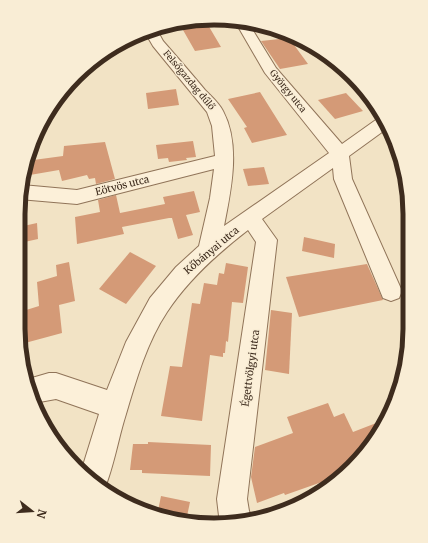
<svg xmlns="http://www.w3.org/2000/svg" width="428" height="543" font-family="Merriweather,serif">
  <rect width="100%" height="100%" fill="#f2e3c5"/>
  <g fill="#d49a77">
    <path d="M180,22L208,25L221,47L195,51L183,30H184Z"/>
    <path d="M289,38L308,64L280,69L261,41Z"/>
    <path d="M176,89L179,105L148,109L146,93Z"/>
    <path d="M260,92L287,135L252,143L244,128L247,127L228,99Z"/>
    <path d="M346,93L363,111L335,119L318,100Z"/>
    <path d="M193,141L196,157L186,158L187,160L169,162L168,158L158,159L156,145Z"/>
    <path d="M105,142L115,179L96,184L95,178L89,179L87,175L62,181L59,170L24,176L26,161L63,156L64,146Z"/>
    <path d="M264,167L269,184L248,186L243,169Z"/>
    <path d="M194,191L200,212L186,215L193,235L178,239L172,218H169L122,227L124,234L77,244L75,217L100,212L98,200L116,195L120,213L165,204L163,197Z"/>
    <path d="M37,223L38,239L20,243L19,227Z"/>
    <path d="M304,237L335,244L334,258L302,251Z"/>
    <path d="M130,252L156,266L126,304L99,289Z"/>
    <path d="M69,262L75,301L59,305L62,333L25,343L23,311L39,306L37,282L57,276L56,265Z"/>
    <path d="M226,263L248,267L243,303L232,302L228,342L226,341L225,353H223V357L210,355L202,421L161,416L170,366L182,367L192,303L200,304L204,283L217,285L219,273L224,274Z"/>
    <path d="M367,264L383,300L299,317L286,277Z"/>
    <path d="M271,310L292,313L289,374L265,370Z"/>
    <path d="M328,403L334,417L344,413L353,432L384,420L377,438L336,477L285,495L284,493L257,503L251,477L255,447L293,433L287,417Z"/>
    <path d="M148,442L211,445L210,476L142,473V470H130L133,444H148Z"/>
    <path d="M161,496L190,502L186,521L163,518L157,516Z"/>
  </g>
  <g fill="none" stroke-linecap="round" stroke-linejoin="round">
    <g stroke="#907459" stroke-width="2">
      <path id="minor" d="M236,23L249,24L276,68L342,144L380,117L384,116L389,127L349,156L352,179L402,291L399,298L391,301L383,298L334,179L333,168L262,219L277,240L247,499L249,511L253,520L222,524L219,516L217,499L256,242L248,230C217,254 188,280 167,312C147,342 136,380 126,414C118,439 114,466 104,490L81,472L99,414L56,399L34,403L25,380L49,373H56L107,390L126,342L150,298L176,267L199,246L210,198L214,169L77,204L19,199L22,185L77,190L215,156L212,126L207,112L153,46L146,34L157,30L163,41C177,57 191,73 205,90C211,96 219,103 223,111C241,145 231,190 224,226L329,153L265,73Z"/>
    </g>
    <use href="#minor" fill="#fcf0d9" fill-rule="evenodd"/>
  </g>
  <g text-anchor="middle" stroke-width="3" stroke-linejoin="round" paint-order="stroke">
    <g font-size="9" fill="#3e2c1e" stroke="#f9edd5">
      <text transform="translate(189 80) rotate(50)" y="3">Felsőgazdag dűlő</text>
      <text transform="translate(288 91) rotate(51)" y="3">György utca</text>
    </g>
    <g font-size="10" fill="#3e2c1e" stroke="#f9edd5">
      <text transform="translate(122 185) rotate(-14)" y="4">Eötvös utca</text>
      <text transform="translate(211 250) rotate(-40)" y="4">Kőbányai utca</text>
      <text transform="translate(250 368) rotate(-82)" y="4">Égettvölgyi utca</text>
    </g>
  </g>
  <path d="M0 0H428V543H0ZM214 25H214A189 189 0 0 1 403 214V329A189 189 0 0 1 214 518H214A189 189 0 0 1 25 329V214A189 189 0 0 1 214 25Z" fill="#f9edd5" fill-rule="evenodd"/>
  <path fill="none" stroke="#3e2c1e" stroke-width="5" d="M214 25H214A189 189 0 0 1 403 214V329A189 189 0 0 1 214 518H214A189 189 0 0 1 25 329V214A189 189 0 0 1 214 25Z"/>
  <g transform="translate(32 511) rotate(107)" stroke="#f9edd5" stroke-width="3" paint-order="stroke">
  <path d="M0-3L7 15L0 10L-7 15Z" fill="#3e2c1e"/>
  <text y="-6" font-size="11" font-weight="bold" text-anchor="middle" fill="#3e2c1e">N</text>
  </g>
</svg>
